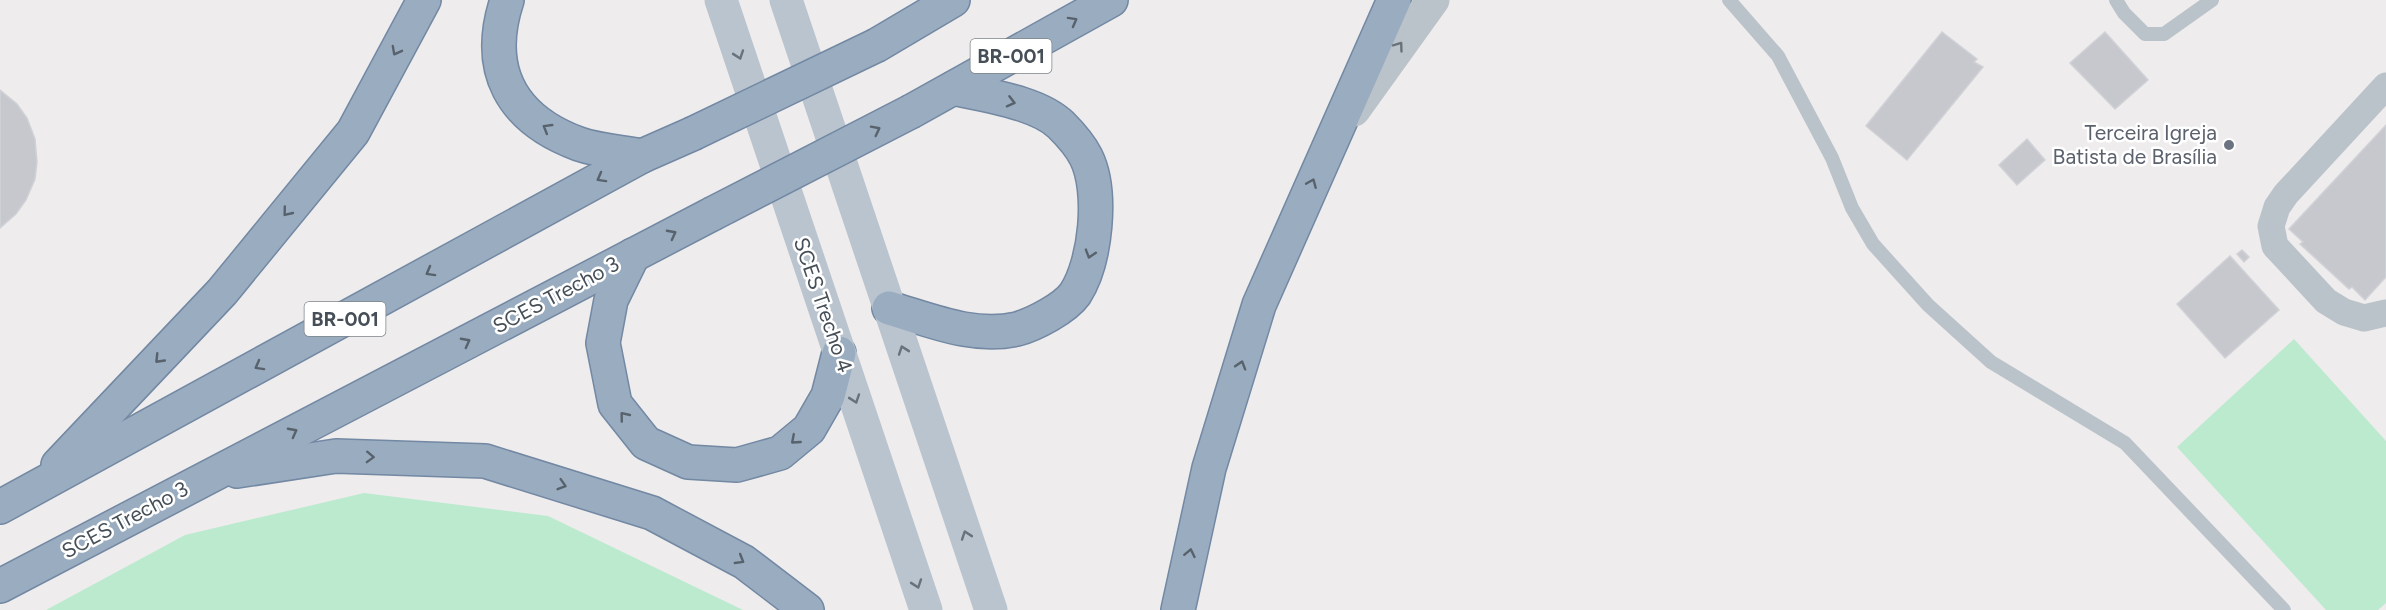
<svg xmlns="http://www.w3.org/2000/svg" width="2386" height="610" font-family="Figtree,sans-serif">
  <rect width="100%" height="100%" fill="#eeecec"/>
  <g fill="#bceacf">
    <path d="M2294,339L2386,441V603L2378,610H2326L2177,447Z"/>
    <path d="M364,493L548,516L743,610H46L185,535Z"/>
  </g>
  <g fill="#c7c8ce" stroke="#d0d2d7" stroke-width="1.5">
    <path d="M1942,32L1977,59L1974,62L1983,67L1907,160L1866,126Z"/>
    <path d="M2105,32L2148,80L2115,109L2070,63Z"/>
    <path d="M0,90L17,104L27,118L35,139L37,162L35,179L26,200L16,214L0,228Z"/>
    <path d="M2386,125V277L2365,300L2352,287L2349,289L2300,244L2303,242L2289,229Z"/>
    <path d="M2027,139L2045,160L2017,185L1999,165Z"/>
    <path d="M2242,250L2249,257L2244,262L2237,254Z"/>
    <path d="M2230,256L2279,310L2225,358L2177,304Z"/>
  </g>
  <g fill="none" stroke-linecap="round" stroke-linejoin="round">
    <g stroke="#7288a3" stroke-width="36">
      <g id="trunk">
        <path d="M507,0C484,70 511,119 579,144C599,151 622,152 642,156"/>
        <path d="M877,45L953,0"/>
        <path d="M912,111L1111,0"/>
        <path d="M633,255L611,300L603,343L615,404L646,443L688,462L737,465L780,453L809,429L828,396L839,353"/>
        <path d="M889,308C930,320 974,339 1017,329C1035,324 1065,308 1075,294C1096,262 1103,191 1086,157C1081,147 1069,133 1061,125C1037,102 986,96 954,88"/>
        <path d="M58,465L222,292L353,132L424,0"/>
        <path d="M237,471L336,456L485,461L652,513L744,562L807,610"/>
        <path d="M0,507L642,156L692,134"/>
        <path d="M0,586L712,214"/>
        <path d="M1178,610L1209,468L1259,305L1394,0"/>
      </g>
    </g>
    <g stroke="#bbc3ca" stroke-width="14">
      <path d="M1729,0L1778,56L1832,158L1852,208L1873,244L1928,305L1991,362L2125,443L2284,610"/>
      <path d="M2116,0L2124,13L2145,34H2164L2212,0"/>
    </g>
    <path stroke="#bbc3ca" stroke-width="27" d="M2386,86L2286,194L2277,207L2271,226L2275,246L2326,301L2344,312L2364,318L2386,313"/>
    <path stroke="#bbc3ca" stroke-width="33" d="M1354,110L1433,0"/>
    <g stroke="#bac4cf" stroke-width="33">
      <path d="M721,0L926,610"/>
      <path d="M786,0L991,610"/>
    </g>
    <use href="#trunk" stroke="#9aacc0" stroke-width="33"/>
    <g stroke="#7288a3" stroke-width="36" stroke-linecap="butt">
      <g id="trunk-bridge">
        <path d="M692,134L877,45"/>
        <path d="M712,214L912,111"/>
      </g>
    </g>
    <use href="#trunk-bridge" stroke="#9aacc0" stroke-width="33"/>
  </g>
  <defs><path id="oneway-chevron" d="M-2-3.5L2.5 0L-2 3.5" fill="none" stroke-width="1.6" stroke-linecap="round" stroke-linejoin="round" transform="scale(1.5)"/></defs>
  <g stroke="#57626c">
    <use href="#oneway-chevron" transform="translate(1073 21) rotate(-29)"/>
    <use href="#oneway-chevron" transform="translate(396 51) rotate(118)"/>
    <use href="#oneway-chevron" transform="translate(1011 102) rotate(14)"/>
    <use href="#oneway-chevron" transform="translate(547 128) rotate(-149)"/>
    <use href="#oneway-chevron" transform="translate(876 130) rotate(-27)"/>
    <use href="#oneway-chevron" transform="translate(601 178) rotate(151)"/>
    <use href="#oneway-chevron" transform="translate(1312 183) rotate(-67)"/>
    <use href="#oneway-chevron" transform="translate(287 212) rotate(129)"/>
    <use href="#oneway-chevron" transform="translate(672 234) rotate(-28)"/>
    <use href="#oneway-chevron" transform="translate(1090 254) rotate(107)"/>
    <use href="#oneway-chevron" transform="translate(430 272) rotate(151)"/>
    <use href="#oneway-chevron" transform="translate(466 342) rotate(-28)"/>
    <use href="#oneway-chevron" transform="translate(159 359) rotate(134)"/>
    <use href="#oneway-chevron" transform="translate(1241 365) rotate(-73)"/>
    <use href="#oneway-chevron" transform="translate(259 366) rotate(151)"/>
    <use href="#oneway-chevron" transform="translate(624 416) rotate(-129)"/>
    <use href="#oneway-chevron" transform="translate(293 432) rotate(-28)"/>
    <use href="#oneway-chevron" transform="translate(795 440) rotate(139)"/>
    <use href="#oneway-chevron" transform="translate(370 457) rotate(2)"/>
    <use href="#oneway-chevron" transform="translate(562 485) rotate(17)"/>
    <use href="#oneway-chevron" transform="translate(1190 553) rotate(-78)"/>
    <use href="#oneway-chevron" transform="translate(740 560) rotate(31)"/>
  </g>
  <use stroke="#69727a" href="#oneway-chevron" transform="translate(1399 46) rotate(-54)"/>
  <g stroke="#69727b">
    <use href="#oneway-chevron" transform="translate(739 55) rotate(71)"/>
    <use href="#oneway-chevron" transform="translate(903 350) rotate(-109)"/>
    <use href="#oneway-chevron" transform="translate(855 399) rotate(71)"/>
    <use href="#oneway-chevron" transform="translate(966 535) rotate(-109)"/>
    <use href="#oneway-chevron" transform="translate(917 584) rotate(71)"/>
  </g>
  <circle fill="#6b7280" stroke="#fff" stroke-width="2" cx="2229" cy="145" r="6"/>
  <g text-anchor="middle" stroke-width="5" stroke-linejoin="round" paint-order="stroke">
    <g fill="#fff" stroke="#7e8489" stroke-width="1.5">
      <rect x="970.5" y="39" width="81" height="34" rx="4.5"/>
      <rect x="304.5" y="302" width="81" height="34" rx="4.5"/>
    </g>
    <g font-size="20" font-weight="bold" fill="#464f57">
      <text x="1011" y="63">BR-001</text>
      <text x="345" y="326">BR-001</text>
    </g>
    <g font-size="21" fill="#5b616d" stroke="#fff" text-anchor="end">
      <text x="2217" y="140">Terceira Igreja<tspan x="2217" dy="24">Batista de Brasília</tspan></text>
    </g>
    <g font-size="21" fill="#464f57" stroke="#fff">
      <text transform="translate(556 295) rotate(-28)" y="7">SCES Trecho 3</text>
      <text transform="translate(823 305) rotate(71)" y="7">SCES Trecho 4</text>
      <text transform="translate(125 520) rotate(-28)" y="7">SCES Trecho 3</text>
    </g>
  </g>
</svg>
